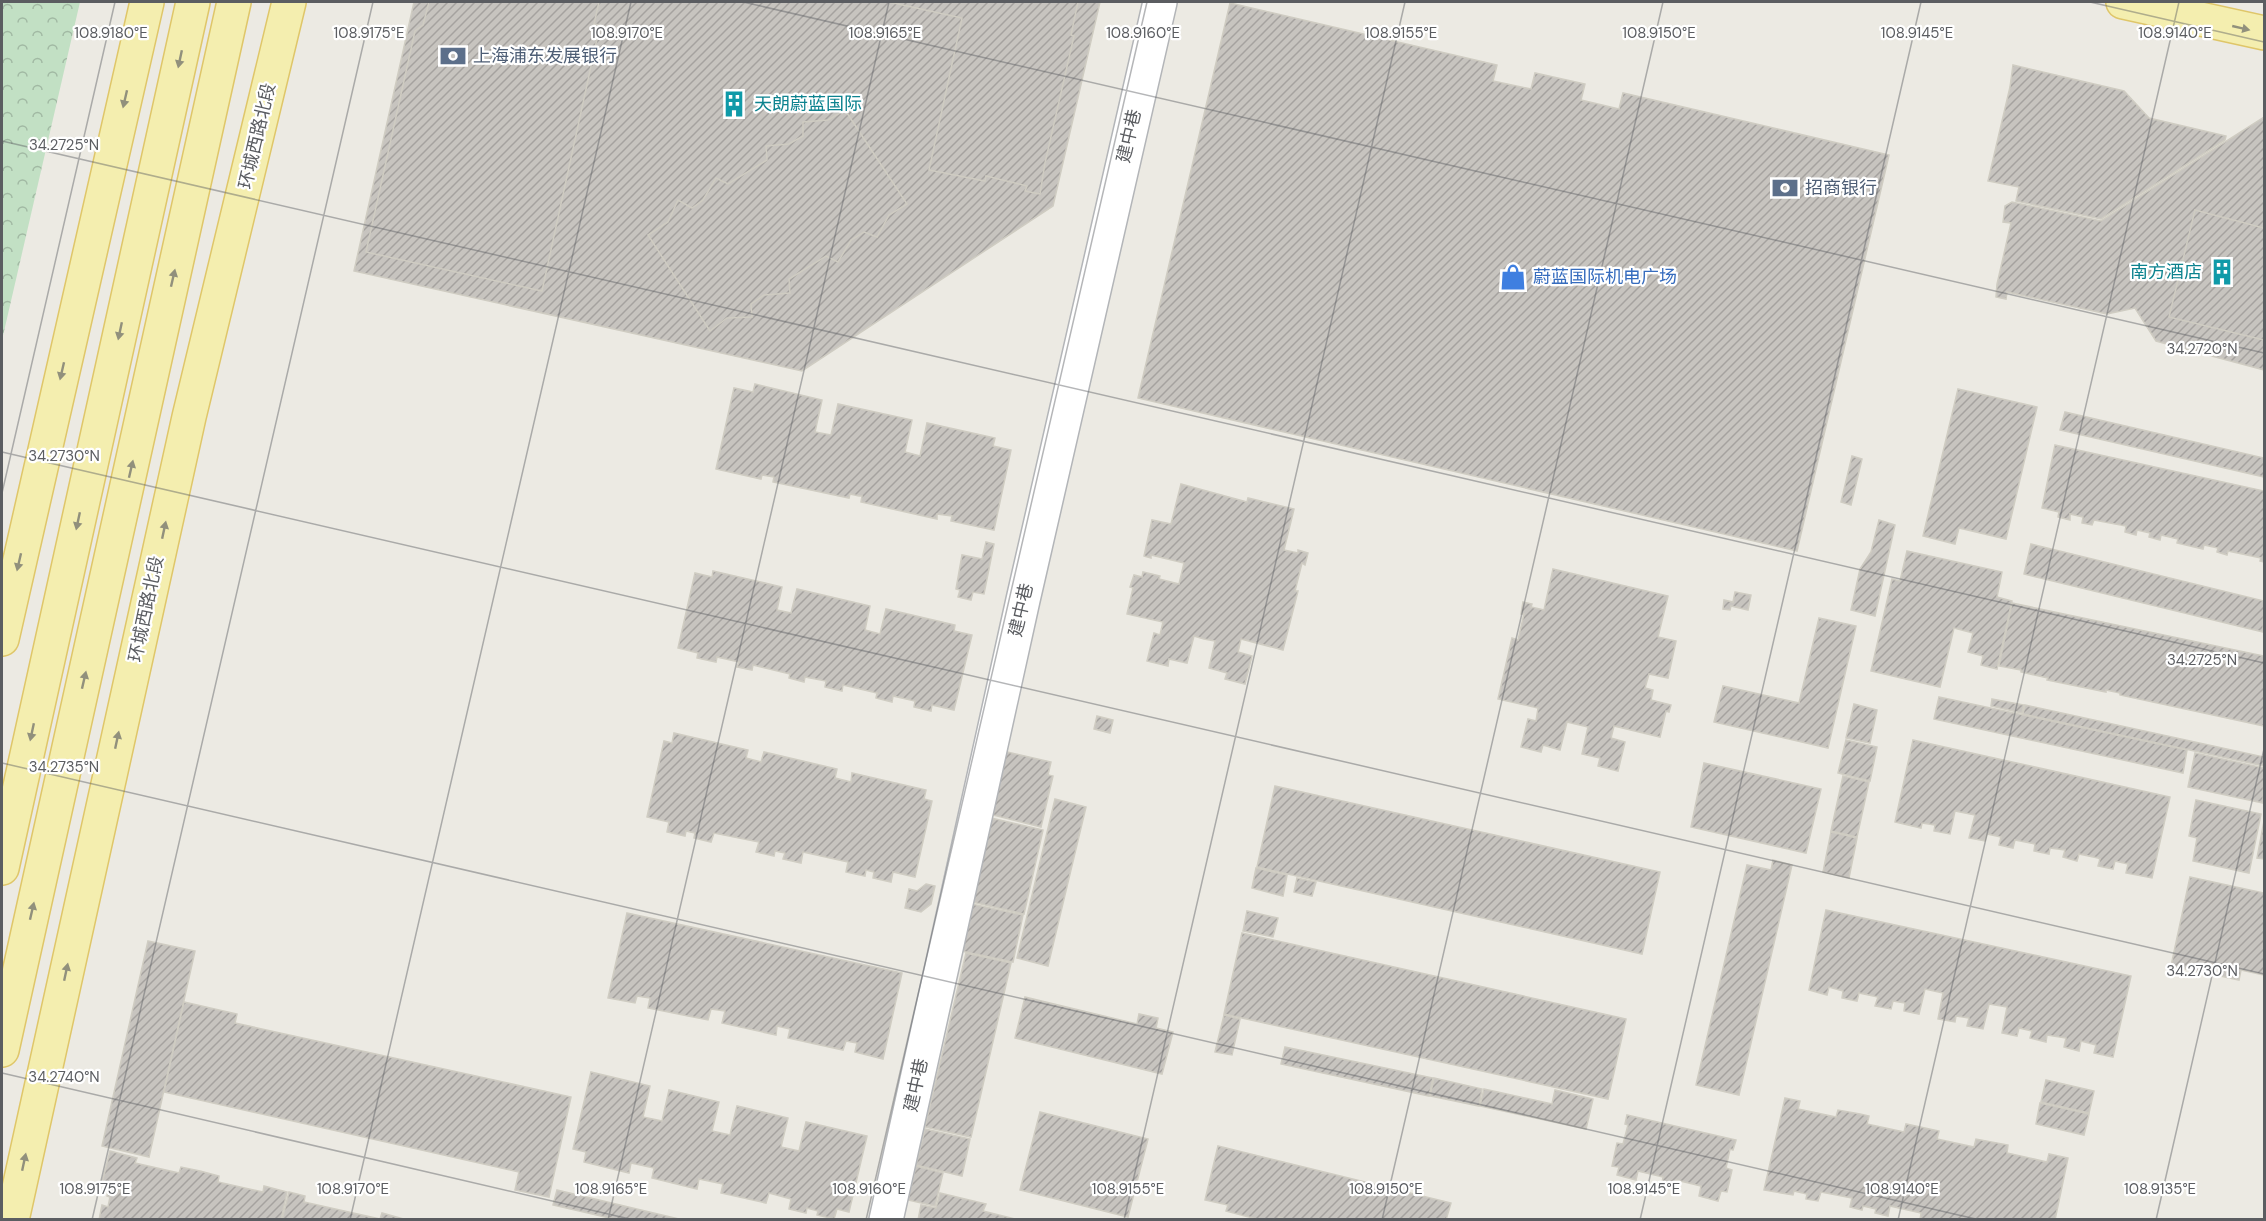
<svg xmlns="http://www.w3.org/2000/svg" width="2266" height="1221" font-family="'DM Sans','Noto Sans SC',sans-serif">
  <defs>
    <pattern id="park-crowns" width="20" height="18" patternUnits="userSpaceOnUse" patternTransform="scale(1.5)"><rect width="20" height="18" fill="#c2e0c4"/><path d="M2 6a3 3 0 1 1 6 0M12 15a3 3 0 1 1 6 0" fill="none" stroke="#a1b9a3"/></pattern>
    <pattern id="building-hatch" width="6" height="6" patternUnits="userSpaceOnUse" patternTransform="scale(1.5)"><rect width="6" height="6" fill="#c7c4bf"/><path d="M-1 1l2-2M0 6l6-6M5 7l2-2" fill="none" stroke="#a5a29f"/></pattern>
  </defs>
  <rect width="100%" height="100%" fill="#eceae3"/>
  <path fill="url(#park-crowns)" d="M2,2H80L2,340Z"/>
  <g fill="url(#building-hatch)" stroke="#cfccc2" stroke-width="1.5">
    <path d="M414,2H1100L1053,206L802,371L354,271Z"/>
    <path d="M429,2H599L594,24L600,25L542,291L366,252L415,31L423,25Z"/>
    <path d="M889,2H1078L1071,35L1074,36L1045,163L1040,194L1025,191L1027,186L986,176L985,181L929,170L962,18Z"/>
    <path d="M1230,3L1497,65L1493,81L1531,89L1535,73L1585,84L1581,100L1619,109L1623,93L1889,155L1797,551L1138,398Z"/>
    <path d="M2013,65L2124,91L2149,118L2226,136L2225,140L2101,219L2016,201L2019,187L1988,181L2010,87Z"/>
    <path d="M845,110L907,204L889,215L877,237L864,232L851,240L838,262L826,256L789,279L790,293L764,295L751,304L752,317L727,318L710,331L648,235L668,222L678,200L692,208L703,200L716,178L728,184L767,160L766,146L789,144L803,136V122L828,120Z"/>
    <path d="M2264,117V370L2156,341L2135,308L2107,314L2007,292L2006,299L1996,297L1997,284L2011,223L2003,222L2005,206L2012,202L2101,221Z"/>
    <path d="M2195,210L2264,228V340L2169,317Z"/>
    <path d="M755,384L822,400L815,432L831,435L838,404L912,420L905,452L920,456L927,423L995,438L993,446L1011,450L994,530L951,521L952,516L937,514V519L861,502L862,496H859L850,494L849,498L773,482L774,477L762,475L761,479L716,469L734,388L753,392Z"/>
    <path d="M1958,389L2037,407L2006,539L1959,528L1955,544L1923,536Z"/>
    <path d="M2065,412L2264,458V477L2060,430Z"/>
    <path d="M2055,445L2264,491V562L2260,561L2261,558L2228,551L2227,555L2217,552L2218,548L2204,545L2203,549L2177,543L2178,539L2161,535L2160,540L2149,537L2150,533L2137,530L2136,535L2125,532L2126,526L2094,520L2092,525L2082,523L2083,517L2070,514V520L2058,517L2059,512L2042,508Z"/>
    <path d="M1852,456L1862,459L1851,505L1841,502Z"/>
    <path d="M1181,484L1247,502L1248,498L1294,509L1284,550L1298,553V550L1308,553L1305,565L1302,563L1295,591H1298L1283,650L1241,639L1238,652L1252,656L1245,684L1225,679L1227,673L1209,668L1215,641L1204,639L1194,636L1187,663L1169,659L1168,666L1147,661L1154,633L1160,635L1163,622L1127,614L1133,588L1130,587L1134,575L1142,577L1143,572L1160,576L1159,579L1179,584L1184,563L1151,555V558L1144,556L1152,520L1171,524Z"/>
    <path d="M1879,520L1895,525L1875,616L1851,610L1860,569L1871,552Z"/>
    <path d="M986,542L994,544L984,594L973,592L971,600L958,597L960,590L956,589L962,555L982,559Z"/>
    <path d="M2031,544L2264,601L2263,632L2024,574Z"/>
    <path d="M1907,551L2002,572L1997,597L2012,601L1997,669L1981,665L1983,656L1968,652L1973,633L1954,628L1940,687L1871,671L1892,579L1900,581Z"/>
    <path d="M1553,569L1668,596L1658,637L1676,641L1668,678L1649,674L1645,688L1653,690L1651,700L1671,705L1669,712L1666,711L1660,737L1614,726L1611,738L1625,742L1618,771L1598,766L1600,758L1582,754L1588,727L1567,722L1560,750L1543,745L1541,752L1521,747L1528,719L1536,721L1538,708L1498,699L1512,638L1518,640L1524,614H1521L1523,602L1532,604L1531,607L1544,610Z"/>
    <path d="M713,571L782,587L777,610L791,613L797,589L870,606L865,630L880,634L886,609L955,625L954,631L972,635L954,710L932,705L931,711L914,707L915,701L893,696L892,702L876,698L877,693L843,685L842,691L825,687L826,681L805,677L804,682L789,678L790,674L753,665L752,670L737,667L739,662L717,657L716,662L697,658L698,653L678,648L695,573L712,577Z"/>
    <path d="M1735,592L1751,595L1748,610L1731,606L1730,610L1723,609L1724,600L1733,602Z"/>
    <path d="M2012,603L2264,656V726L2120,695V693L2106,690V692L2047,680L2048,678L2021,672V670L1999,666Z"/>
    <path d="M1819,618L1856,626L1828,748L1714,722L1723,686L1799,703Z"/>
    <path d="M1939,697L2187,750L2183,773L1934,719Z"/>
    <path d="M1992,699L2024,705L2022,713L1991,706Z"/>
    <path d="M1854,704L1877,710L1870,743L1846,738Z"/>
    <path d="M2025,705L2264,757V766L2023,714Z"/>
    <path d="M1097,716L1113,720L1110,733L1094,729Z"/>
    <path d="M674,733L748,750L746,758L761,762L764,752L837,769L835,778L851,782L852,773L926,790L924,799L932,801L915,877L893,872L891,882L873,878L874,872L866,870L865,876L846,872L848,862L803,852L801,863L783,859L785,853L775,851L774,856L756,852L759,842L714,833L711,842L694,838L695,833L686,831L685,836L667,832L669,822L647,817L664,741L672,743Z"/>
    <path d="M1846,740L1877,747L1870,781L1838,773Z"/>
    <path d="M1913,740L2170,797L2152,878L2126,873L2128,864L2115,861L2113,869L2098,866L2100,859L2098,858L2079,854L2077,861L2063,857L2065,850L2050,848L2049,854L2034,851L2035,844L2015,840L2013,848L1999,845L2001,837L1987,834L1985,841L1969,838L1975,815L1955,811L1950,834L1934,831L1935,825L1922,823L1921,828L1895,822Z"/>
    <path d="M1003,751L1051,762L1048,775L1053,776L1041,827L989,814Z"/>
    <path d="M2195,753L2264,768L2263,803L2188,787Z"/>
    <path d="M1704,763L1821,789L1806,853L1691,827Z"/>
    <path d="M1843,776L1869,782L1857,837L1831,831Z"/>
    <path d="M1275,786L1660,872L1642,954L1257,867Z"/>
    <path d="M1055,799L1086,807L1048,966L1017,958Z"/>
    <path d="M2196,800L2261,814L2249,873L2193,861L2197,838L2189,836Z"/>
    <path d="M991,818L1043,830L1024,914L972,902Z"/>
    <path d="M2264,821V859L2257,858Z"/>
    <path d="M1831,832L1857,838L1849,878L1823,872Z"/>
    <path d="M1773,860L1792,865L1739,1095L1696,1085L1747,865L1771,870Z"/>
    <path d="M1256,868L1287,875L1283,896L1252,888Z"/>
    <path d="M2190,877L2264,893V975L2241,970L2239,980L2220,976L2222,967L2211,964L2209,974L2171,966Z"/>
    <path d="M1297,878L1316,882L1312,896L1294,892Z"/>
    <path d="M926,884L935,886L931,904L921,912L905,908L909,889L917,891Z"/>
    <path d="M972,904L1023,915L1013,962L961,951Z"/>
    <path d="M1826,910L2131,976L2113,1057L2094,1053L2096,1045L2081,1041L2079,1051L2064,1047L2066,1038L2047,1035L2046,1042L2030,1038L2032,1031L2019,1028L2017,1036L2002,1033L2007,1007L1989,1004L1983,1029L1967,1026L1969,1018L1956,1016L1955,1022L1938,1019L1943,993L1925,989L1919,1014L1904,1011L1905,1003L1893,1001L1891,1009L1875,1006L1878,997L1859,993L1857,1001L1842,998L1843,991L1829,987L1827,995L1809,990Z"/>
    <path d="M1247,911L1278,918L1273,937L1243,931Z"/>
    <path d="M627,913L902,973L883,1059L855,1052L857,1043L846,1041L843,1050L788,1038L790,1029L777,1026L776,1035L722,1023L725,1011L711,1009L708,1020L648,1008L650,998L637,996L635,1003L608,998Z"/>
    <path d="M1242,933L1626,1019L1608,1099L1224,1014Z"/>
    <path d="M148,941L195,951L149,1157L102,1146Z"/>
    <path d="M966,953L1011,963L971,1137L925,1127Z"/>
    <path d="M1025,997L1137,1024L1139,1014L1158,1018L1156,1028L1173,1032L1162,1074L1015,1038Z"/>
    <path d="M184,1002L237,1014L235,1023L571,1097L549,1197L515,1190L519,1172L164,1092Z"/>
    <path d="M1224,1015L1240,1019L1232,1055L1215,1052Z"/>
    <path d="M1285,1047L1433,1078L1429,1096L1281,1064Z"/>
    <path d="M591,1072L650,1086L643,1117L662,1121L669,1090L719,1102L712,1131L730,1135L737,1106L788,1118L781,1147L799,1151L806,1122L867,1136L849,1212L837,1209L834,1219L817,1215L818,1211L807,1208L806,1213L789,1209L791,1199L769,1193L766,1203L721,1193L723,1184L699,1179L697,1189L652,1178L654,1168L631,1163L629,1173L584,1162L586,1152L573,1149Z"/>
    <path d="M1434,1078L1482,1089L1479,1106L1430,1096Z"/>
    <path d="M2046,1080L2094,1091L2089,1113L2041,1102Z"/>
    <path d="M1484,1089L1552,1104L1555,1090L1593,1099L1586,1129L1480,1106Z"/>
    <path d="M1785,1098L1800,1101L1798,1109L1836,1117L1838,1110L1860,1114L1869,1116L1867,1124L1904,1132L1906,1124L1939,1131L1937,1139L1974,1147L1976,1139L2008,1145L2007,1153L2047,1162L2049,1154L2068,1158L2055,1220H1920L1921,1213L1890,1206L1888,1216L1875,1213L1876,1209L1863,1206L1862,1210L1850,1207L1852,1198L1821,1192L1818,1201L1806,1199L1807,1194L1794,1191L1793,1195L1764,1190Z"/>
    <path d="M2040,1103L2089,1114L2084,1135L2036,1124Z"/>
    <path d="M1040,1112L1148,1139L1128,1217L1020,1190Z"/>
    <path d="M1627,1115L1736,1140L1733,1150L1730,1149L1726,1168L1732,1170L1727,1192L1721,1191L1718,1201L1699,1196L1701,1186L1676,1180L1674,1186L1662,1183L1663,1177L1638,1171L1636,1180L1617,1175L1619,1167L1612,1166L1617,1143L1623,1144L1628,1125L1625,1124Z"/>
    <path d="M925,1129L970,1139L962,1176L916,1165Z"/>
    <path d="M1218,1146L1451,1203L1446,1220H1287L1279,1217L1278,1220H1260L1226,1211L1228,1205L1205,1200Z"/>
    <path d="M110,1151L137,1158L135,1163L179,1173L181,1167L200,1171L219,1176L218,1182L263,1192L264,1186L287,1192L281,1220H99L102,1205L108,1207L110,1197L107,1196L110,1185L102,1183Z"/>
    <path d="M916,1166L943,1173L935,1206L908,1200Z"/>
    <path d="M557,1190L683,1220H618L553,1205Z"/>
    <path d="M289,1192L305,1196L304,1202L380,1219L382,1213L407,1220H282Z"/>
    <path d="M940,1193L986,1204L983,1211L1019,1220H918L921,1205L936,1208Z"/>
  </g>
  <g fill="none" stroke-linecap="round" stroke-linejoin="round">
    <g stroke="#b3b5b8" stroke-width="36">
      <path id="minor" d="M886,1220L1023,600L1160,2"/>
    </g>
    <g stroke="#dfc669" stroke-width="36">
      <g id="major">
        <path d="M2123,2L2264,33"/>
        <path d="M2,639L147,2"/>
        <path d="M2,868L193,2"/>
        <path d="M2,1050L234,2"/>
        <path d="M12,1220L189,417L289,2"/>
      </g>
    </g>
    <use href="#minor" stroke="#fff" stroke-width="33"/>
    <use href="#major" stroke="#f4eeaf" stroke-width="33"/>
  </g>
  <defs><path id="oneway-solid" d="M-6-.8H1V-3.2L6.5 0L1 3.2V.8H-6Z" transform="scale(1.5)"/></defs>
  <g fill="#91907c">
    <use href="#oneway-solid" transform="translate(2241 28) rotate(13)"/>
    <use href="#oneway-solid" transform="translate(180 59) rotate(102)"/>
    <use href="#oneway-solid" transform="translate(125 99) rotate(103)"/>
    <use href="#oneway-solid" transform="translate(173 278) rotate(-77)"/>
    <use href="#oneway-solid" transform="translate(120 331) rotate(102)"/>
    <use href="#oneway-solid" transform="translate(62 371) rotate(103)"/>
    <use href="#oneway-solid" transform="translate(131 469) rotate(-77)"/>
    <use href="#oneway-solid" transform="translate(78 521) rotate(102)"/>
    <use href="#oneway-solid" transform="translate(164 530) rotate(-78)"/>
    <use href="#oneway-solid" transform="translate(19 562) rotate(103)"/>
    <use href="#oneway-solid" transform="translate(84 680) rotate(-77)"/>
    <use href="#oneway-solid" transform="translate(32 732) rotate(102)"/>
    <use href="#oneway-solid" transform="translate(117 740) rotate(-78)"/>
    <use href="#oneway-solid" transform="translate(32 911) rotate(-77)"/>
    <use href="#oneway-solid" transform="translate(66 972) rotate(-78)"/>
    <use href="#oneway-solid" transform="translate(24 1162) rotate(-78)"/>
  </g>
  <path fill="none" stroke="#5b5d61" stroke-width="1.5" stroke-opacity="0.45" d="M743,2L2264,353M2090,2L2264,42M2,141L2264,663M2,452L2264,974M2,493L115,2M2,763L1980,1220M2,1073L634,1220M92,1220L373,2M350,1220L631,2M608,1220L889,2M866,1220L1147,2M1124,1220L1405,2M1382,1220L1663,2M1640,1220L1921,2M1898,1220L2179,2M2156,1220L2264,749"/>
  <defs>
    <g id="bank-bare" transform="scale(2.07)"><path d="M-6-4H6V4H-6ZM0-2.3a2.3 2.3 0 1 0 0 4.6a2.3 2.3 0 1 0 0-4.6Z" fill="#5c6f8a" stroke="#fff" stroke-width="2.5" paint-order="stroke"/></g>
    <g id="building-bare" transform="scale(2.07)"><path d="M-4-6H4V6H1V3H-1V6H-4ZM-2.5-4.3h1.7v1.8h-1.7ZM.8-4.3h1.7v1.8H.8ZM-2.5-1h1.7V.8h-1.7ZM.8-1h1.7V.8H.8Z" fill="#0f9aa8" stroke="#fff" stroke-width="2.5" paint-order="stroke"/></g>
    <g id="shop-bare" transform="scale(2.07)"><path d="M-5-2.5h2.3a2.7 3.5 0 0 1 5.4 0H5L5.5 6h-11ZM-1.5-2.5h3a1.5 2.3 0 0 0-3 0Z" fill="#3f7fe0" stroke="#fff" stroke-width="2.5" paint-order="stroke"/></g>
  </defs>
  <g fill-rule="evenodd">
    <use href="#bank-bare" x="453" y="56"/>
    <use href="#building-bare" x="734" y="104"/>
    <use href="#bank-bare" x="1785" y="188"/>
    <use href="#building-bare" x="2222" y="272"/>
    <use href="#shop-bare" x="1513" y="277"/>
  </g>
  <g text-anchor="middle" stroke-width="4.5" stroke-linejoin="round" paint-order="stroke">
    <g font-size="18" fill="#4e5e75" stroke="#fff" text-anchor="start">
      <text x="473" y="62">上海浦东发展银行</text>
      <text x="1805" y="194">招商银行</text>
    </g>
    <g font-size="18" fill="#0d838f" stroke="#fff" text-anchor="start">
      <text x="754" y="110">天朗蔚蓝国际</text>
      <text x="2202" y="278" text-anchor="end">南方酒店</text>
    </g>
    <g font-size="18" fill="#5b5d61" stroke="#fff">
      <text transform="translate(257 136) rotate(-77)" y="6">环城西路北段</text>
      <text transform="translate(1129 136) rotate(-77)" y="6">建中巷</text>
      <text transform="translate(146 609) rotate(-78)" y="6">环城西路北段</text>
      <text transform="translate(1021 610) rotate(-77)" y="6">建中巷</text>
      <text transform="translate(916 1085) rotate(-78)" y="6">建中巷</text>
    </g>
    <g font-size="18" fill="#366cbe" stroke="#fff" text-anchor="start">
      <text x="1533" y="283">蔚蓝国际机电广场</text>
    </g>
  </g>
  <g font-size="15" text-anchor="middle" fill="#5b5d61" stroke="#fff" stroke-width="4.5" stroke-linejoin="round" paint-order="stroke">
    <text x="111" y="38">108.9180°E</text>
    <text x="369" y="38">108.9175°E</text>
    <text x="627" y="38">108.9170°E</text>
    <text x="885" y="38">108.9165°E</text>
    <text x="1143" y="38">108.9160°E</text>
    <text x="1401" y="38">108.9155°E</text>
    <text x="1659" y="38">108.9150°E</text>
    <text x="1917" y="38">108.9145°E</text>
    <text x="2175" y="38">108.9140°E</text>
    <text x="64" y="150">34.2725°N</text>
    <text x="2202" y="354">34.2720°N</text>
    <text x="64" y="461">34.2730°N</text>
    <text x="2202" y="665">34.2725°N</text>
    <text x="64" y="772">34.2735°N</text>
    <text x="2202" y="976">34.2730°N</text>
    <text x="64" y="1082">34.2740°N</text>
    <text x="95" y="1194">108.9175°E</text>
    <text x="353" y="1194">108.9170°E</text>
    <text x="611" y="1194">108.9165°E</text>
    <text x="869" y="1194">108.9160°E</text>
    <text x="1128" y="1194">108.9155°E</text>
    <text x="1386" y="1194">108.9150°E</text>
    <text x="1644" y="1194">108.9145°E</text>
    <text x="1902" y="1194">108.9140°E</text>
    <text x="2160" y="1194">108.9135°E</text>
  </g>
  <rect width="2266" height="1221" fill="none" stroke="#5b5d61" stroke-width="6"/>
</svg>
